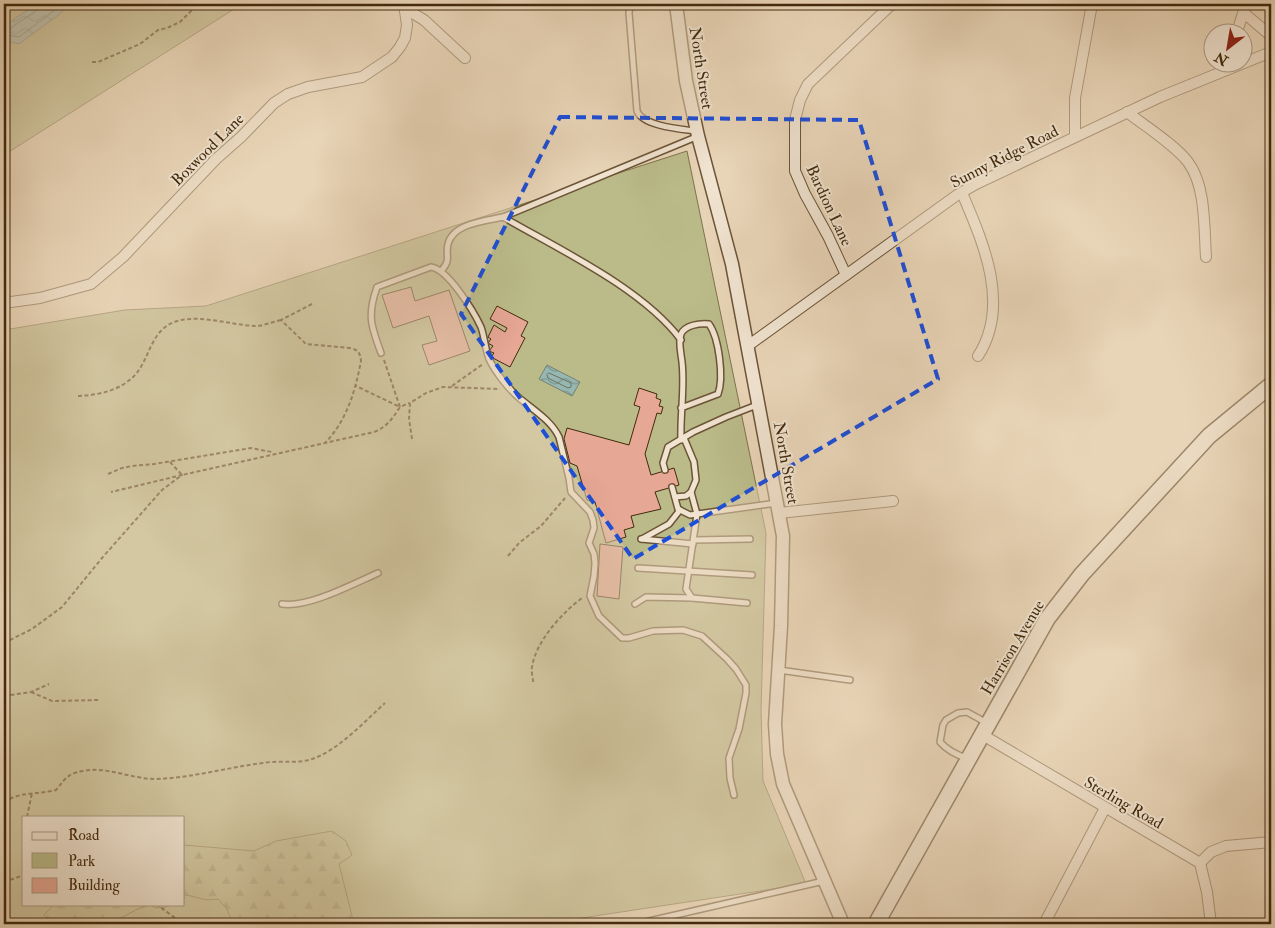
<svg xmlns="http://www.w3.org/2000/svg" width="1275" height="928" font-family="'IM FELL Double Pica',serif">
  <defs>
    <pattern id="forest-firs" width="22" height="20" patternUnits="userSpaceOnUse" patternTransform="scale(1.25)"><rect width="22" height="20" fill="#bbbb8a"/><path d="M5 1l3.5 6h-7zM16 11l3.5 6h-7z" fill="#9a986f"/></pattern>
    <pattern id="water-waves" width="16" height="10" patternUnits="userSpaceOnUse" patternTransform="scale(1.25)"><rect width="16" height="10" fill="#97b8b2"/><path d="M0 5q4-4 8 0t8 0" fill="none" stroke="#7d968f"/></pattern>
  </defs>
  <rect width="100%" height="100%" fill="#e8d4b7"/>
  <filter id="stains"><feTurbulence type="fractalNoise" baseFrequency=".004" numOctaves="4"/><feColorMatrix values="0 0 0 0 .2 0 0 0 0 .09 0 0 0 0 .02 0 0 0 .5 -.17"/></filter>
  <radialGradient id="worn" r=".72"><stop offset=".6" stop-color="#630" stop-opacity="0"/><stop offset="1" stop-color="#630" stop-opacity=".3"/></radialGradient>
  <g fill="#bbbb8a" stroke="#7f724b" fill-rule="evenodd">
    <path d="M4,4H242L4,155Z"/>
    <path d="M687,151L766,533L761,710L763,781L806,884L542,924H4V330L125,310L206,306ZM24,817H184V904H24Z"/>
  </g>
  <g fill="url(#forest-firs)" stroke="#7f724b">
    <path d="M332,831L346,841L352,855L339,864L354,924H233L227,909L218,899C203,902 198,896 184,895V845L254,851L276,841Z"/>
    <path d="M50,904H169L166,907L156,908L150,905L138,909L111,923H78L73,924H51L44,915L52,907Z"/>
  </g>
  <g fill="url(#water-waves)" stroke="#757f70">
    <path d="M36,4H68L61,13L19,44L4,40C4,18 23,16 36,4Z"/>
    <path d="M547,365L580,382L572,396L539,379Z"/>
  </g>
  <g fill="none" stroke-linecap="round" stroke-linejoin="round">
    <g stroke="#6d715f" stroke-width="1">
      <path d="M39,4V8L36,11L12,27L7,33L8,35L19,37L63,4"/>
      <path d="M549,373L571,383V387L568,388L548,378L547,375Z"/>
    </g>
  </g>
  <g fill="#e6a795" stroke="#432a0c">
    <path d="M411,287L415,301L449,290L470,351L429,365L422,345L437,341L429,316L393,328L382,295Z"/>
    <path d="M497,306L528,322L521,336L525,338L510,367L491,357L494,353L489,351L493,346L488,343L491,339L488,337L494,325L505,332L507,328L490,319Z"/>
    <path d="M639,388L657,394L656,398L661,400L659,406L663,407L661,414L657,413L645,454L651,475L674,468L679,485L655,492L661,509L631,516L634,527L624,530L626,537L606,543L595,502L587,500L577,466L570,463L564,439L567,428L629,445L640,407L634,405Z"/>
    <path d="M600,544L623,547L619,599L597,596Z"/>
  </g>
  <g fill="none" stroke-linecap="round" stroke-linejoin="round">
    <g stroke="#6c5437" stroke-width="8">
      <g id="service">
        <path d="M630,4L629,13L637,111C643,126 680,129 695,131"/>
        <path d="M441,271C452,259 445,256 448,244C453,223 486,221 503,217"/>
        <path d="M681,340C642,288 560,250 503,217L696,137"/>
        <path d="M381,353C371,326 367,315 377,287L431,267C448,269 474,312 481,327C485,338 485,351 490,361C496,373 508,388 518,397C532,409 551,420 559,437L569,478L571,492L590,512L593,520L594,528L589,543L594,554L595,563L594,576L590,596L599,616L622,638H629L653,631L683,630L702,636L727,659L736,669L746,685V693L739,729L729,758L730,778L734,795"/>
        <path d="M681,440C680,414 685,388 682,362C681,353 678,342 681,334C685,325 700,323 709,324C719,338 724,378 718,394L681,408"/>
        <path d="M665,470L663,463L668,447L693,432L726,417L757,405"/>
        <path d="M672,487L678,509L690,515L777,503"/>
        <path d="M691,492L697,514L686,589L692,598L747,603"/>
        <path d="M675,497L686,496L691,492L696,480L694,462L684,438"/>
        <path d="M641,539L693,544"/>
        <path d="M642,539L669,524L680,510"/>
        <path d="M694,540L750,539"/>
        <path d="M638,568L752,575"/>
        <path d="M282,604C308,608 353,584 378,573"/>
        <path d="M635,604L646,597L692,598"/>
        <path d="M779,670L850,680"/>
        <path d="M967,758C956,755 948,751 940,742L943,725L946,720L958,713L967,712L987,723"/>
        <path d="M636,924L824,881"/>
      </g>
    </g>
    <g stroke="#6c5437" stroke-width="12">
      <g id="minor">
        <path d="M404,8L424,20L465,58"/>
        <path d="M1244,13L1271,36"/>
        <path d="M1237,32L1246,4"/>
        <path d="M1127,112C1145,126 1175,145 1188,162C1206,186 1204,227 1206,257"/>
        <path d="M1075,137V98L1092,4"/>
        <path d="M962,193C983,242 1011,305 978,356"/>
        <path d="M846,275L828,236L805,194L795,171V120L800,100L808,84L892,4"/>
        <path d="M4,303L40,298L91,284L123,257L216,159L241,137L274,103L288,94L308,87L362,77L392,57L400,47L405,38L407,25L404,4"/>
        <path d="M749,345L957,195L976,184L1160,97L1271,52"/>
        <path d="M779,513L893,501"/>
        <path d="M981,734L1200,863L1207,892L1211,924"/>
        <path d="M1200,863L1211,852L1226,846L1271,842"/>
        <path d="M1044,924L1105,808"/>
      </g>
    </g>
    <g stroke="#6c5437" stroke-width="15">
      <path id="tertiary" d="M676,4L686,81L698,136L732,264L783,536L781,626L775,724L777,754L783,784L843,924"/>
    </g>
    <g stroke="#432a0c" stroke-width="18">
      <path id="secondary" d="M876,924L1047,619L1082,574L1209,436L1271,385"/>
    </g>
    <g stroke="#432a0c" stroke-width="2" stroke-dasharray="4 2.5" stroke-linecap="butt">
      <path d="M92,62H98L140,44L158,30L167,28L180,22L193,9L214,7L218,4"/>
      <path d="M312,304L281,320L306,344L350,348C359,350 360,353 361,361C355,392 347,420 325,443"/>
      <path d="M384,360L400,407L409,403"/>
      <path d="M452,386L483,364"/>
      <path d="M78,396C103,395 131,388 143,363C150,350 154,334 168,325C191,311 229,325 255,326C263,326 272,322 281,320"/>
      <path d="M412,439L409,419L410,403L426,393L443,387L500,389"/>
      <path d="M170,462L182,475L374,432C387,427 392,419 400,407L356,386"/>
      <path d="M108,474L122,468L132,466L154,464L251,448L272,452"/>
      <path d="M508,556L519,543L541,526L565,498"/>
      <path d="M4,643L32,629L62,607L102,558L162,490L182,475L111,492"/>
      <path d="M533,682C533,677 531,672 532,667C536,641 562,613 582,598"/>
      <path d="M31,692L52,701L99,700"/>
      <path d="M4,696L31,692L49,684"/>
      <path d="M4,802C21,791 37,795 56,790C66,778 67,774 83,771C107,766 131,779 155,779C194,778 232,766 271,762C284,761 297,763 309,760C337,752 364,722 385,703"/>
      <path d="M27,817L32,793"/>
      <path d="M4,882L24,875"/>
      <path d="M156,904L178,920"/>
    </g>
    <use href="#service" stroke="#f0e3d0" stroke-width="5"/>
    <use href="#minor" stroke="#f0e3d0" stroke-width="10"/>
    <use href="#tertiary" stroke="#f0e3d0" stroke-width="12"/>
    <use href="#secondary" stroke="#f0e3d0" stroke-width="15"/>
  </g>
  <path d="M0 0H1275V928H0ZM560,117L859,120L938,379L633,559L461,314Z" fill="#e8d4b7" fill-opacity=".55" fill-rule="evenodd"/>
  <path fill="none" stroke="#1d4ed8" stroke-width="4" stroke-dasharray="10 6" stroke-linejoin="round" d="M560,117L859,120L938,379L633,559L461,314Z"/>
  <g text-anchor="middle" stroke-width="4" stroke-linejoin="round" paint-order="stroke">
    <g font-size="16" fill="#432a0c" stroke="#f0e3d0">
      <text transform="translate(702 68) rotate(81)" y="6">North Street</text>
      <text transform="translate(207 149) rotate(-45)" y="6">Boxwood Lane</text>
      <text transform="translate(1004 156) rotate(-27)" y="6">Sunny Ridge Road</text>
      <text transform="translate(830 205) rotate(65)" y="6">Bardion Lane</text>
      <text transform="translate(787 463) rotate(80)" y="6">North Street</text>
      <text transform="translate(1012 647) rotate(-59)" y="6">Harrison Avenue</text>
      <text transform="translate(1124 802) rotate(30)" y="6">Sterling Road</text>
    </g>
  </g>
  <rect width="1275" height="928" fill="none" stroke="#e8d4b7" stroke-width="20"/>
  <rect x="5" y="5" width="1265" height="918" fill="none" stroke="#432a0c" stroke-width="2.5"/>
  <rect x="10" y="10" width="1255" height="908" fill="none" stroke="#432a0c"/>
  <rect x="22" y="816" width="162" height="90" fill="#f0e3d0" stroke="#ab9982"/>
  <rect x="32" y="832" width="25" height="8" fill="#f0e3d0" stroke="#ab9982"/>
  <text x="68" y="840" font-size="15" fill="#432a0c">Road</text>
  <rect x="32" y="853" width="25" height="15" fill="#bbbb8a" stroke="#ab9982"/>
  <text x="68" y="866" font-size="15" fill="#432a0c">Park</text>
  <rect x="32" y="878" width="25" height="15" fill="#e6a795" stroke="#ab9982"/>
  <text x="68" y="890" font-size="15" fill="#432a0c">Building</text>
  <g transform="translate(1228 48) rotate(211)"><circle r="24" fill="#f0e3d0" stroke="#ab9982"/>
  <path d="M0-4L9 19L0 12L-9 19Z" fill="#8f2418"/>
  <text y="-8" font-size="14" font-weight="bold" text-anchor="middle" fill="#432a0c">N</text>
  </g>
  <rect width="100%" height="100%" filter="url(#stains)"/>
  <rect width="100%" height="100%" fill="url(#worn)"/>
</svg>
